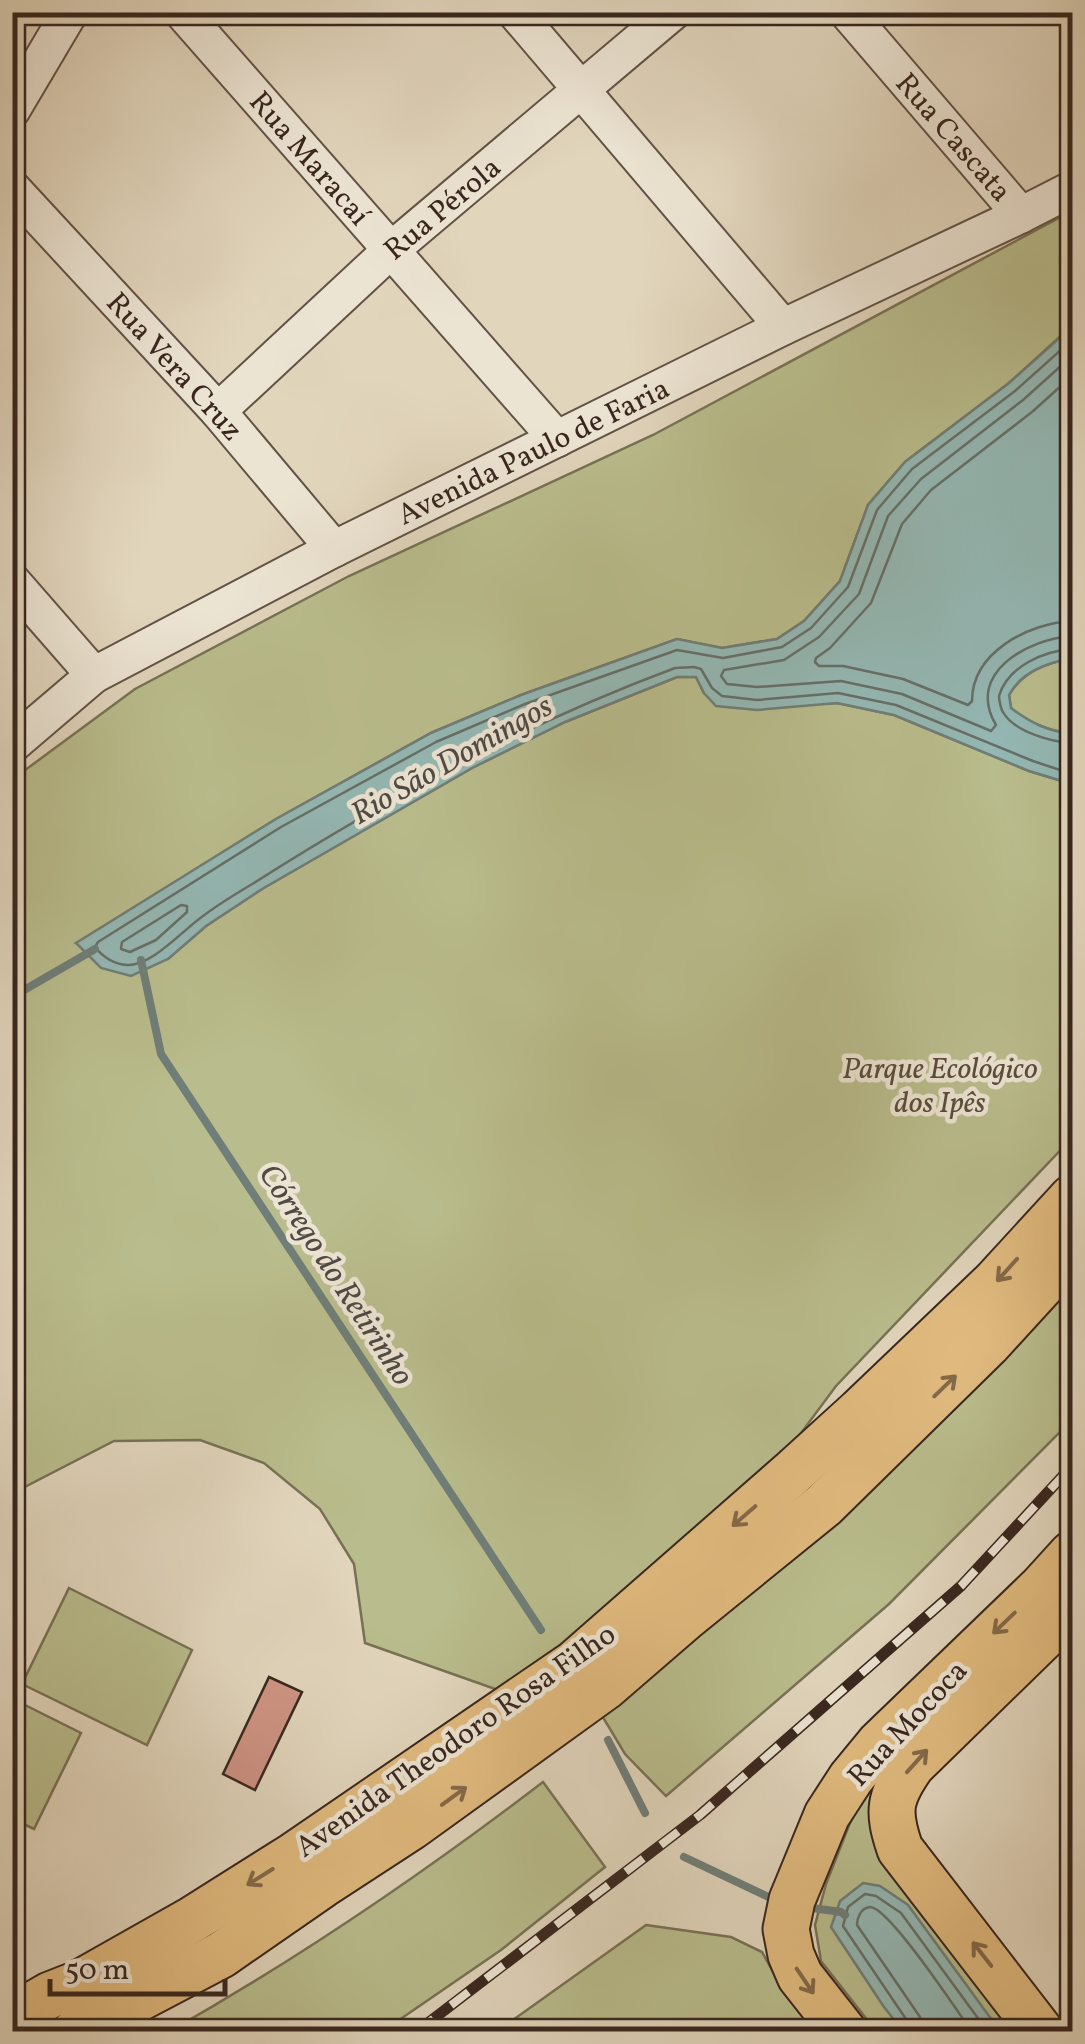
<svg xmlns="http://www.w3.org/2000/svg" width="1085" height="2044" font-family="Vollkorn,serif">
  <rect width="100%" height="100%" fill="#e1d5bc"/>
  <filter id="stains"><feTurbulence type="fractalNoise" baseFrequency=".002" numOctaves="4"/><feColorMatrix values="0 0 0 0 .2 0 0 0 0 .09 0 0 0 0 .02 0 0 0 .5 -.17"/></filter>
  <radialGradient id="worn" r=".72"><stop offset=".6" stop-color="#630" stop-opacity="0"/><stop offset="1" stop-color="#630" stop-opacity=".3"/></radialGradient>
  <g fill="#b9bc8c" stroke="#787155" stroke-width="2.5">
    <path d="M1072,211V329L1065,332L1009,383L905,462L868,505L840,581L804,621L777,639L722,648L677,639L521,695L431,733L276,819L77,943L168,959L206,926L262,889L472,768L565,722L677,677H696L704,693L798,705L837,703L894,715L1029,771L1072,784V1138L836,1386L781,1460L569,1640L498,1690L365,1643L354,1564L320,1509L264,1463L200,1440L114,1441L13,1493V779L135,689L349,576L653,435Z"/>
    <path d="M1072,658V734C1048,731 1030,723 1011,708L1009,695C1023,671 1047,663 1072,658Z"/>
    <path d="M1072,1287V1420L889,1604L666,1796L625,1754L601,1714L835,1520L1034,1328Z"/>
    <path d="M69,1588L192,1650L147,1745L22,1684Z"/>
    <path d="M13,1699L81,1733L34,1829L13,1819Z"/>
    <path d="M543,1782L605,1867L501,1950L383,2031H170C301,1957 424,1873 543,1782Z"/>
    <path d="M871,1782L879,1786L1035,2031H876L821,1961L815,1925L826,1884L850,1823Z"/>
    <path d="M646,1925L731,1937L762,1952L785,1993L821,2032H496Z"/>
  </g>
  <g fill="#94b8b4" stroke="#6f7e78" stroke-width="2.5">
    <path d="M1072,329V393L1070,397L1072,404V658C1047,663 1022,671 1009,695L1011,708C1030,723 1048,731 1072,734V784L1029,771L894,715L837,703L757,710L716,706L704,693L696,677H677L565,722L472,768L262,889L206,926L168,959L131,976L101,968L76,943L276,819L431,733L521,695L677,639L722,648L777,639L804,621L840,581L868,505L905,462L1009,383L1066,332Z"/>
    <path d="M863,1883L880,1886L908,1905L1000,2031H903L884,2007L831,1927L840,1901Z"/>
  </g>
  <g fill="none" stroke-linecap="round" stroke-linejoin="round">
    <g stroke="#666f69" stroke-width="2.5">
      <path d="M1072,340L1015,391L912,469L877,510L848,587L811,628L782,647L723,658L677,650L525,704L436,742L281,827L98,942L95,947C103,957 113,964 127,965C152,966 183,930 203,916C219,904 237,893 254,883C387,798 527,723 675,668L694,667L701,669L712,688L722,696L757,700L838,693L896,705L1033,761L1072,774"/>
      <path d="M1072,356L1023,400L921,479L888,516L859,594L819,637L784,660L724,670L721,676L727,684L757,687L841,681L902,694L991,731L996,725C965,673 1028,639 1072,636"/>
      <path d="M1072,376L1032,412L931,490L902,524L871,603L830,648L816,658L815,662L819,666H843L903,679L968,705L972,701C972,652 1029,623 1072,621"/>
      <path d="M1072,649C1044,651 1008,666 999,696C999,699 1001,710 1003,712C1014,732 1052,742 1072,743"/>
      <path d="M181,905L187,906V912L156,940L130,952L121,949L122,942Z"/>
      <path d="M910,2032L908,2022L843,1926L848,1907L865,1894L876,1896L901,1913L988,2032"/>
      <path d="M923,2032L920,2017L857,1925C857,1919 860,1908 870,1907C889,1907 958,2012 972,2032"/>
    </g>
    <g stroke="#6f7e78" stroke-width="8">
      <path d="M141,960L161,1054L541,1630"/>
      <path d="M12,997L95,949"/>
      <path d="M608,1740L645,1813"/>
      <path d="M684,1857L777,1901"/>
      <path d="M805,1907L841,1912L845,1915"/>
    </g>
  </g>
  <path fill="#ce9383" stroke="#38261e" stroke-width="2.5" d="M269,1677L302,1692L255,1790L223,1774Z"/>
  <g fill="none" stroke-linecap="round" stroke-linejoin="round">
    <g stroke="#625246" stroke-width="39">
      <g id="minor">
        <path d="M182,12L557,439"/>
        <path d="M515,12L783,327"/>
        <path d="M847,12L1021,215"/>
        <path d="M12,110L70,12"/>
        <path d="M12,188L218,411L334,549"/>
        <path d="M218,411L391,250L673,12"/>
        <path d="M12,581L94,675"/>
        <path d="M12,745L94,675L334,549L783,327L1021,215L1072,189"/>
      </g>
    </g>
    <g stroke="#38261e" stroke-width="49">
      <g id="major">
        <path d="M12,2017L50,1995L78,1984L193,1919L293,1856L575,1663L793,1472L860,1411L995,1282L1072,1198"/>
        <path d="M75,2032L221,1955L322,1885L411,1827L605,1687L686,1617L824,1505L988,1344L1072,1252"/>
        <path d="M844,2032L800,1976L791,1955L786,1929L792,1900L827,1815L851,1778L879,1744L1042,1587L1072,1554"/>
        <path d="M1041,2032L900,1849C887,1811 889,1798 912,1765L1072,1609"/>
      </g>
    </g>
    <use href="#minor" stroke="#ece4d3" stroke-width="35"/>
    <use href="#major" stroke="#e0ba7e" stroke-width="45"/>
    <g stroke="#38261e" stroke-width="11">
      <path id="rail" d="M416,2032L700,1815L961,1586L1072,1466"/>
    </g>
    <use href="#rail" stroke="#ece4d3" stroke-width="8" stroke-dasharray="22" stroke-linecap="butt"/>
  </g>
  <defs><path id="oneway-shaft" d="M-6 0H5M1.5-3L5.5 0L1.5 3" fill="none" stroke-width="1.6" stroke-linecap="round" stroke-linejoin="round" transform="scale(2.5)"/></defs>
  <g stroke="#846949">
    <use href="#oneway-shaft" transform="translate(1007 1270) rotate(132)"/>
    <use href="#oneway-shaft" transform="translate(945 1386) rotate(-44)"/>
    <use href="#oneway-shaft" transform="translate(744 1516) rotate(139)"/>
    <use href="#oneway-shaft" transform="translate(1004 1623) rotate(136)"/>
    <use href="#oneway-shaft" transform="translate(917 1761) rotate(-48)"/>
    <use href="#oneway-shaft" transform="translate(454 1796) rotate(-36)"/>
    <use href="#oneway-shaft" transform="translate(260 1877) rotate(148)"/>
    <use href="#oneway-shaft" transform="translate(982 1954) rotate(-128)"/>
    <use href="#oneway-shaft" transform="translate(805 1981) rotate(56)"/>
  </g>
  <g text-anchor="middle" stroke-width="9" stroke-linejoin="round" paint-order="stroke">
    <g font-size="30" fill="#38261e" stroke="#ece4d3">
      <text transform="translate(954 137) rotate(49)" y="10">Rua Cascata</text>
      <text transform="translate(310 158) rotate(49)" y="10">Rua Maracaí</text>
      <text transform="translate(442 208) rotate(-40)" y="10">Rua Pérola</text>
      <text transform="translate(175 366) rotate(48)" y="10">Rua Vera Cruz</text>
      <text transform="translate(533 451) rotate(-26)" y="10">Avenida Paulo de Faria</text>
      <text transform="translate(907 1723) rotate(-47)" y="10">Rua Mococa</text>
      <text transform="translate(455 1740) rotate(-35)" y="10">Avenida Theodoro Rosa Filho</text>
    </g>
    <g font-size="30" font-style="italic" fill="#584c3a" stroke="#ece4d3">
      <text x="940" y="1078">Parque Ecológico<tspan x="940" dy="34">dos Ipês</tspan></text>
    </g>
    <g font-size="32" font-style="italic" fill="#4f4a44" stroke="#ece4d3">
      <text transform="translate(451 759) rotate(-30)" y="11">Rio São Domingos</text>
      <text transform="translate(337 1274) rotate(57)" y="11">Córrego do Retirinho</text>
    </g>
  </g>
  <rect width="1085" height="2044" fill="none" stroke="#e1d5bc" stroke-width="50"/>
  <rect x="15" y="15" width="1055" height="2014" fill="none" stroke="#38261e" stroke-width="5"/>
  <rect x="25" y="25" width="1035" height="1994" fill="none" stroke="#38261e" stroke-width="2.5"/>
  <path d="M50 1979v15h175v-15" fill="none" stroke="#38261e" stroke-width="5"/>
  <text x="65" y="1979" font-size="30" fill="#38261e" stroke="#ece4d3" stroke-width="8" paint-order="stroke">50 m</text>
  <rect width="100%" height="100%" filter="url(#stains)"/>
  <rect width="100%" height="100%" fill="url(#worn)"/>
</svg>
